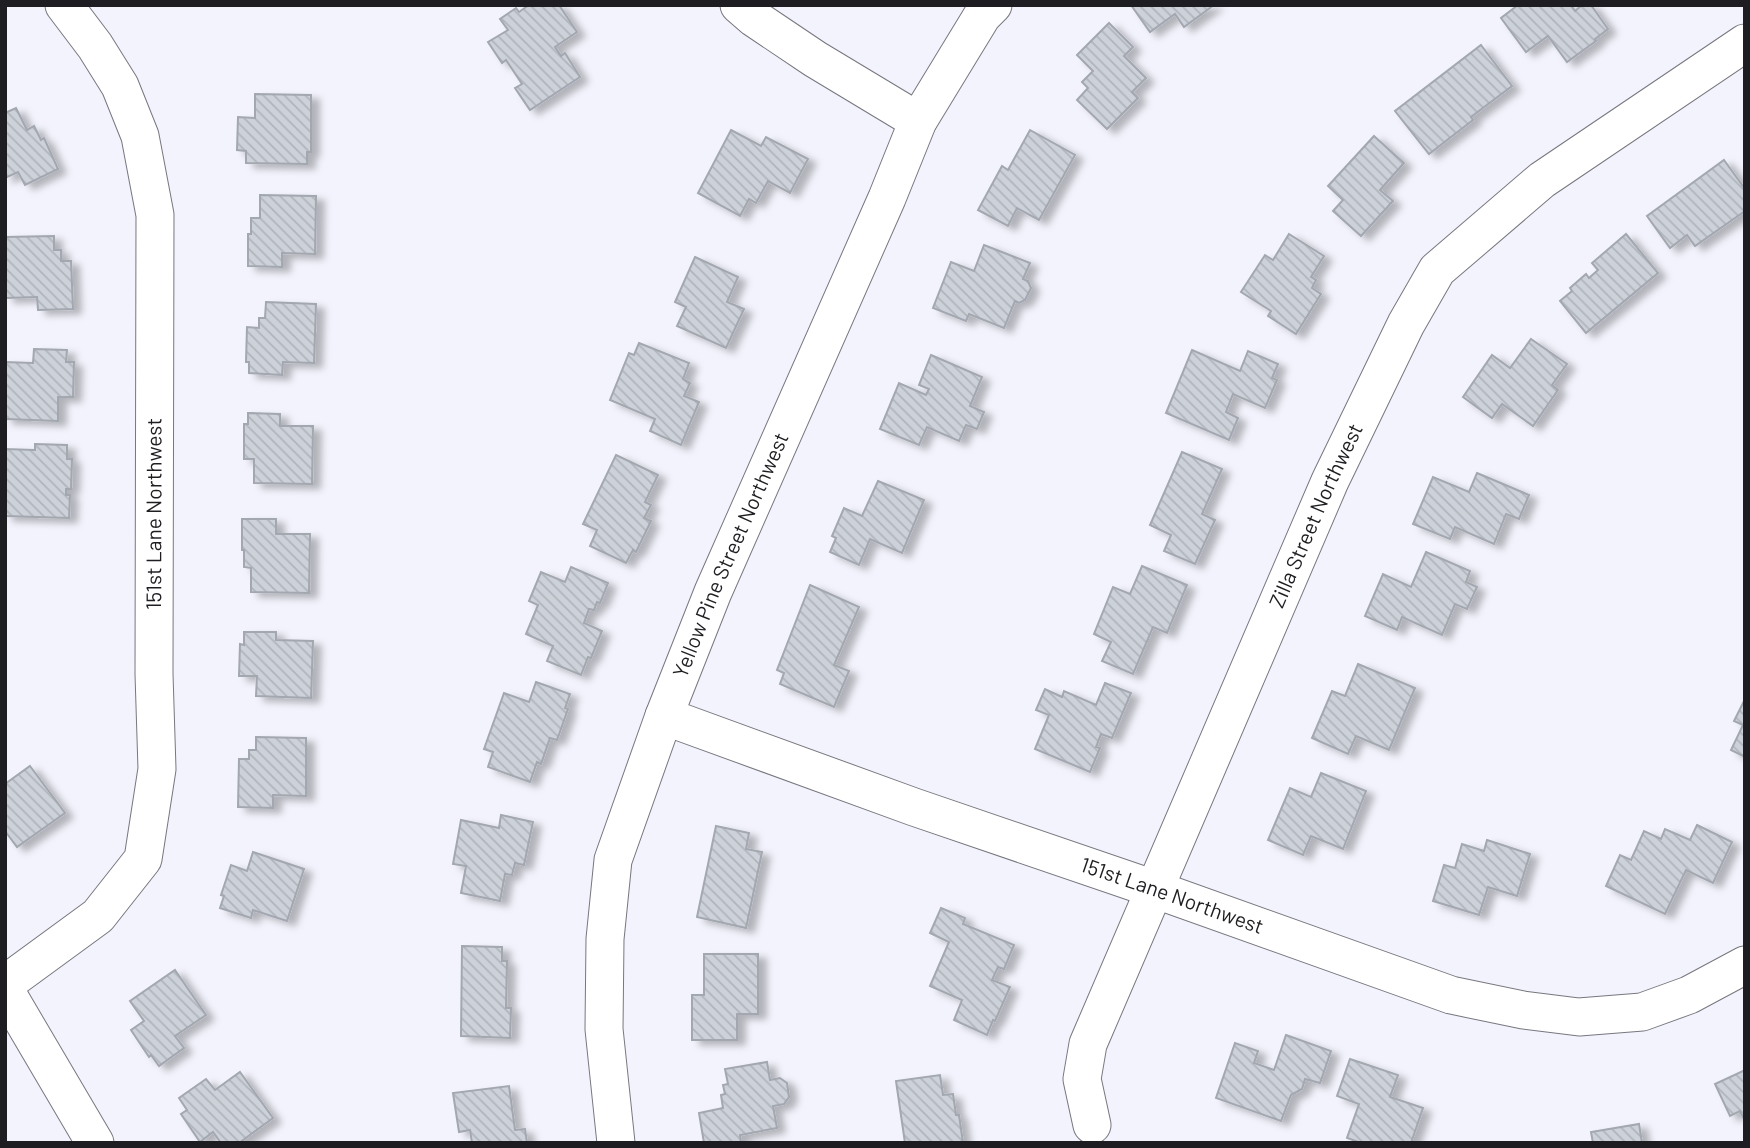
<svg xmlns="http://www.w3.org/2000/svg" width="1750" height="1148" font-family="Barlow,sans-serif">
  <defs>
    <pattern id="building-back-hatch" width="6" height="6" patternUnits="userSpaceOnUse" patternTransform="scale(1.75)"><rect width="6" height="6" fill="#cdd2da"/><path d="M-1 5l2 2M0 0l6 6M5-1l2 2" fill="none" stroke="#b0b4bb"/></pattern>
    <filter id="shadow"><feDropShadow dx="8" dy="4.5" stdDeviation="3.5" flood-color="#0004"/></filter>
  </defs>
  <rect width="100%" height="100%" fill="#f3f3fd"/>
  <g fill="url(#building-back-hatch)" stroke="#a3a7af" stroke-width="2" filter="url(#shadow)">
    <path d="M529,5H559L577,32L555,47L561,56L565,53L580,77L530,110L515,88L522,84L506,60L502,63L488,42L508,30L500,19L516,8L519,12Z"/>
    <path d="M1131,5H1214L1184,27L1175,14L1150,32Z"/>
    <path d="M1518,5H1571L1575,11L1582,5H1591L1608,29L1595,39L1596,41L1567,62L1548,36L1526,52L1501,18Z"/>
    <path d="M1109,23L1133,47L1124,56L1146,78L1132,92L1138,98L1107,129L1077,100L1088,88L1082,82L1093,71L1077,55Z"/>
    <path d="M1481,45L1512,86L1471,117L1473,120L1429,154L1395,111Z"/>
    <path d="M255,94L311,95V152H307V164L246,163V151L237,150L238,117L255,118Z"/>
    <path d="M16,108L27,130L34,126L41,140L44,138L58,169L25,185L18,172L5,178V113Z"/>
    <path d="M731,130L761,146L766,137L808,159L790,193L768,181L756,203L749,199L740,216L698,193Z"/>
    <path d="M1030,130L1075,155L1039,220L1017,208L1008,226L978,210L1002,166L1008,170Z"/>
    <path d="M1374,136L1404,163L1380,190L1393,201L1361,236L1333,211L1343,200L1328,186Z"/>
    <path d="M1724,160L1745,189V211L1695,246L1687,235L1670,248L1647,216Z"/>
    <path d="M260,195L316,196L315,254L282,253V267L248,266V234H251V218H260Z"/>
    <path d="M1289,234L1324,256L1311,277L1316,280L1312,288L1321,294L1296,334L1268,316L1271,311L1241,292L1265,255L1273,260Z"/>
    <path d="M1626,234L1658,273L1586,333L1560,301L1572,291L1570,288L1586,274L1589,278L1598,270L1592,263Z"/>
    <path d="M54,236V250H61V261H71L73,309L38,310L37,297L6,298L5,237Z"/>
    <path d="M984,245L1030,263L1023,279L1028,281L1031,288L1025,300L1019,303L1015,301L1004,328L969,314L966,321L933,308L951,262L974,271Z"/>
    <path d="M695,257L738,277L727,302L744,309L726,348L677,326L686,307L675,302Z"/>
    <path d="M266,302L316,304L314,363L283,362L282,375L249,373V362H246L247,327L259,328V318H265Z"/>
    <path d="M1531,339L1567,364L1552,385L1558,390L1533,426L1502,404L1492,418L1463,397L1492,355L1510,368Z"/>
    <path d="M639,343L689,363L683,379L690,383L684,396L699,402L681,445L650,431L655,419L610,400L629,353L634,355Z"/>
    <path d="M34,349L67,350L66,362H74L73,397H58V421L5,419V362L33,363Z"/>
    <path d="M1192,350L1240,371L1248,351L1278,364L1272,378L1277,380L1265,408L1233,394L1226,412L1238,418L1229,440L1166,413Z"/>
    <path d="M931,355L982,377L970,406L984,412L977,429L966,425L959,441L927,427L919,445L880,429L899,383L926,395L929,389L919,385Z"/>
    <path d="M248,413L280,414V426H313L312,484L254,483V459H244V424H248Z"/>
    <path d="M35,444L67,445V459H72L71,489H66V495H70L69,518L5,516V449L35,450Z"/>
    <path d="M1182,452L1222,469L1202,514L1215,520L1195,564L1164,551L1171,535L1150,525Z"/>
    <path d="M616,455L658,475L645,502L651,505L644,518L651,521L636,552L633,550L626,563L590,546L597,530L583,524Z"/>
    <path d="M1477,473L1529,495L1519,519L1506,514L1494,544L1455,527L1450,539L1413,524L1433,477L1469,492Z"/>
    <path d="M878,481L924,500L902,553L870,539L859,565L830,552L836,538L832,536L844,508L862,516Z"/>
    <path d="M242,519H276V534H310L309,593L251,592V568L244,567V550H242Z"/>
    <path d="M1426,552L1470,571L1466,582L1477,587L1467,609L1455,604L1442,635L1402,617L1397,630L1365,616L1383,574L1411,587Z"/>
    <path d="M1142,566L1187,585L1167,633L1153,627L1133,674L1102,661L1111,642L1094,634L1113,587L1130,594Z"/>
    <path d="M571,567L608,583L600,603L597,602L594,610L589,609L584,623L602,631L591,658L588,657L581,675L547,661L553,646L526,634L538,605L529,601L541,572L565,582Z"/>
    <path d="M810,585L859,607L834,665L849,671L834,707L780,684L784,673L777,670Z"/>
    <path d="M244,632H276V640L313,641L311,698L256,696L257,676H239L240,644L244,645Z"/>
    <path d="M1358,664L1415,688L1389,750L1356,736L1348,754L1312,738L1332,691L1345,696Z"/>
    <path d="M536,682L570,694L565,708L568,709L557,740L550,738L541,764L537,762L530,782L488,767L493,752L484,749L504,693L529,702Z"/>
    <path d="M1105,683L1131,693L1112,738L1101,734L1096,747L1100,748L1090,772L1035,749L1049,715L1036,710L1045,689L1062,697L1064,691L1096,705Z"/>
    <path d="M1745,699V757L1731,750L1743,725L1734,721Z"/>
    <path d="M256,737L306,738V796L273,795V808L238,807L239,759H249V750H256Z"/>
    <path d="M30,766L65,813L17,847L5,831V784Z"/>
    <path d="M1321,773L1366,791L1343,849L1311,836L1303,855L1268,840L1290,788L1311,797Z"/>
    <path d="M501,815L533,822L524,865L515,863L512,875L505,874L500,901L461,893L466,866L453,864L461,820L499,828Z"/>
    <path d="M1697,825L1732,842L1713,883L1686,870L1665,914L1606,886L1620,855L1631,860L1644,831L1661,839L1665,829L1690,840Z"/>
    <path d="M716,826L749,833L746,849L762,852L746,928L697,917Z"/>
    <path d="M1487,840L1530,854L1517,896L1488,887L1479,915L1433,901L1444,865L1455,868L1462,844L1484,851Z"/>
    <path d="M253,852L304,869L287,921L253,910L251,918L220,908L224,896L221,895L231,865L247,871Z"/>
    <path d="M941,908L965,918L963,924L1014,945L1004,969L998,967L992,980L1010,987L995,1021L993,1020L987,1035L954,1020L962,1000L930,986L949,942L930,933Z"/>
    <path d="M462,946L502,947V961H507L506,1008H511L510,1038L461,1036Z"/>
    <path d="M704,954H758V1014H737V1040H692V995H704Z"/>
    <path d="M175,970L206,1015L175,1036L184,1048L159,1066L151,1055L149,1057L131,1030L144,1021L130,1001Z"/>
    <path d="M1286,1035L1331,1051L1320,1083L1305,1079L1302,1089L1291,1095L1281,1121L1216,1098L1235,1043L1258,1051L1254,1063L1274,1070Z"/>
    <path d="M1350,1059L1398,1075L1390,1097L1423,1108L1411,1143H1361L1347,1138L1359,1104L1337,1096Z"/>
    <path d="M767,1062L770,1080L780,1078L787,1083L789,1097L784,1104L773,1106L777,1128L740,1135L741,1143H704L699,1113L723,1108L721,1095L725,1094L723,1085L728,1084L725,1069Z"/>
    <path d="M1745,1070V1121L1740,1111L1730,1116L1715,1084Z"/>
    <path d="M240,1072L273,1118L239,1143H221L213,1132L200,1142L181,1114L187,1110L179,1098L206,1079L215,1090Z"/>
    <path d="M940,1075L943,1095L953,1094L956,1115H959L963,1143H905L896,1081Z"/>
    <path d="M509,1086L515,1130L525,1129L527,1143H472L470,1130L459,1132L453,1093Z"/>
    <path d="M1639,1124L1642,1143H1593L1591,1132Z"/>
  </g>
  <g fill="none" stroke-linecap="round" stroke-linejoin="round">
    <g stroke="#77777f" stroke-width="39">
      <g id="minor">
        <path d="M739,5L754,18L815,59L918,121"/>
        <path id="s1" d="M664,716L914,807L1154,889L1451,995L1523,1010L1579,1017L1642,1012L1689,995L1745,965"/>
        <path id="s2" d="M5,984L98,916L143,859L157,769L154,674L155,215L140,136L120,86L95,46L64,5"/>
        <path d="M5,990L95,1143"/>
        <path id="s3" d="M1092,1125L1082,1079L1088,1044L1330,481L1406,324L1437,270L1542,180L1745,43"/>
        <path id="s4" d="M616,1143L604,1029L605,939L613,860L664,716L713,592L887,198L918,121L982,16L993,5"/>
      </g>
    </g>
    <use href="#minor" stroke="#fff" stroke-width="37"/>
  </g>
  <g text-anchor="middle" stroke-width="5" stroke-linejoin="round" paint-order="stroke">
    <g font-size="21" fill="#1e1e22" stroke="#f3f3fd">
      <text dy="7" stroke="none"><textPath href="#s2" startOffset="534">151st Lane Northwest</textPath></text>
      <text dy="7" stroke="none"><textPath href="#s3" startOffset="658">Zilla Street Northwest</textPath></text>
      <text dy="7" stroke="none"><textPath href="#s4" startOffset="611">Yellow Pine Street Northwest</textPath></text>
      <text dy="7" stroke="none"><textPath href="#s1" startOffset="539">151st Lane Northwest</textPath></text>
    </g>
  </g>
  <rect width="1750" height="1148" fill="none" stroke="#1e1e22" stroke-width="14"/>
</svg>
